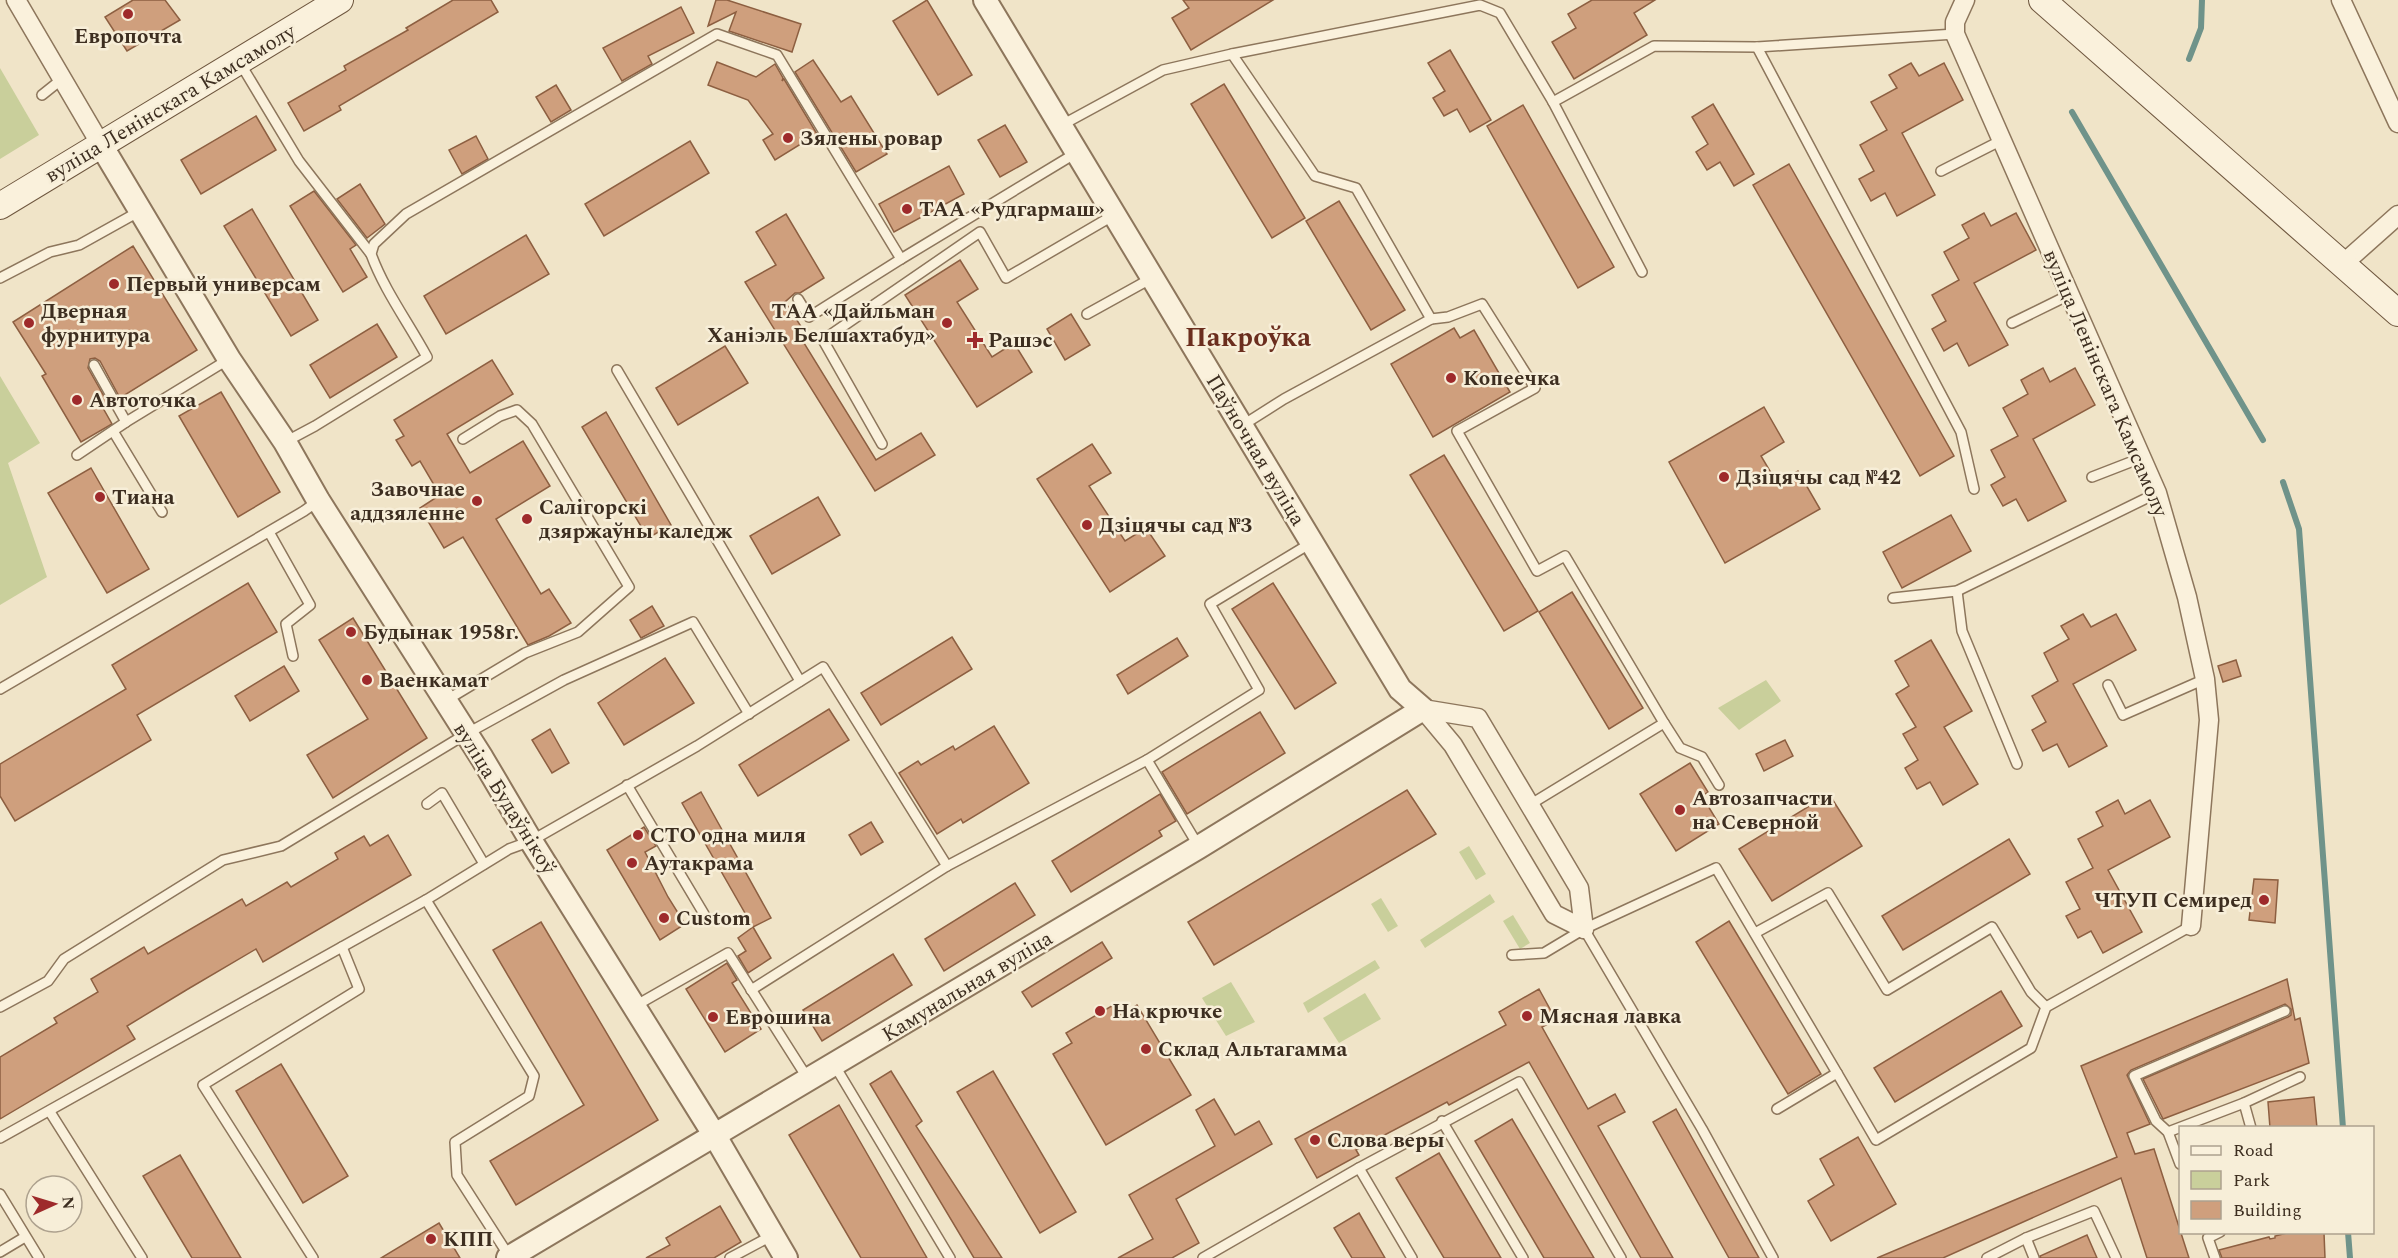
<svg xmlns="http://www.w3.org/2000/svg" width="2398" height="1258" font-family="Spectral,serif">
  <rect width="100%" height="100%" fill="#f0e4c8"/>
  <g fill="#c9cf9b">
    <path d="M0,68L39,135L0,159Z"/>
    <path d="M0,376L40,443L8,463L47,577L0,605Z"/>
    <path d="M1766,680L1781,701L1739,730L1718,708Z"/>
    <path d="M1469,846L1486,874L1476,880L1459,852Z"/>
    <path d="M1490,894L1495,902L1425,948L1420,940Z"/>
    <path d="M1381,898L1398,926L1388,932L1371,904Z"/>
    <path d="M1513,915L1530,943L1520,949L1503,921Z"/>
    <path d="M1375,960L1380,968L1308,1013L1303,1003Z"/>
    <path d="M1231,982L1255,1022L1226,1036L1202,998Z"/>
    <path d="M1365,993L1381,1019L1339,1043L1323,1018Z"/>
  </g>
  <g fill="none" stroke-linecap="round" stroke-linejoin="round">
    <g stroke="#6f938a" stroke-width="6">
      <path d="M2189,59L2201,28L2202,0"/>
      <path d="M2072,112L2263,440"/>
      <path d="M2283,482L2299,529L2343,1128"/>
      <path d="M2348,1232L2350,1258"/>
    </g>
  </g>
  <g fill="#cf9f7d" stroke="#8d5f41" stroke-width="1.5">
    <path d="M133,0H165L180,20L127,51L105,17Z"/>
    <path d="M453,0H491L498,12L339,106L341,110L304,131L288,103L346,70L344,66L408,30L406,28Z"/>
    <path d="M716,0H727L801,24L792,52L729,31L736,12L708,26Z"/>
    <path d="M927,0L972,75L938,95L893,21Z"/>
    <path d="M1183,0H1273L1191,50L1172,18L1189,8Z"/>
    <path d="M1592,0H1655L1634,13L1647,35L1574,79L1552,42L1576,28L1568,14Z"/>
    <path d="M681,7L694,33L648,56L652,64L622,81L603,48Z"/>
    <path d="M1450,50L1491,120L1470,132L1457,109L1444,116L1433,98L1445,91L1428,63Z"/>
    <path d="M813,60L841,102L851,96L887,154L856,172L795,72Z"/>
    <path d="M717,62L756,77L775,64L783,78L782,81L784,79L817,134L775,160L763,140L773,134L748,100L708,85Z"/>
    <path d="M1911,63L1919,76L1944,63L1963,100L1902,133L1935,195L1897,216L1885,193L1871,201L1859,179L1874,171L1860,145L1887,130L1871,102L1897,88L1889,75Z"/>
    <path d="M1224,84L1305,218L1272,238L1191,104Z"/>
    <path d="M556,85L571,110L551,122L536,97Z"/>
    <path d="M1713,104L1754,174L1734,186L1720,162L1707,170L1696,152L1708,144L1692,117Z"/>
    <path d="M1523,105L1614,267L1578,288L1487,126Z"/>
    <path d="M256,116L276,150L201,194L181,160Z"/>
    <path d="M1005,125L1027,162L1000,177L978,140Z"/>
    <path d="M476,136L488,159L462,174L449,150Z"/>
    <path d="M690,141L709,173L604,236L585,204Z"/>
    <path d="M1789,164L1954,456L1920,476L1753,185Z"/>
    <path d="M949,166L964,194L894,232L879,204Z"/>
    <path d="M360,184L385,224L367,238L337,199Z"/>
    <path d="M314,191L356,245L350,249L367,277L343,292L290,206Z"/>
    <path d="M1339,201L1405,310L1371,330L1306,221Z"/>
    <path d="M252,209L318,320L291,336L224,226Z"/>
    <path d="M1984,213L1991,226L2016,213L2036,250L1974,283L2008,345L1969,366L1957,343L1944,351L1932,329L1946,321L1932,295L1959,280L1944,252L1969,238L1962,225Z"/>
    <path d="M786,214L824,278L800,293H795L785,302L804,331L799,335L876,460L921,433L935,455L875,491L745,282L776,265L756,232Z"/>
    <path d="M526,235L549,274L446,334L424,296Z"/>
    <path d="M133,246L197,350L120,398L100,361L95,358L90,359L88,368L109,405L103,408L112,424L81,442L42,376L46,374L13,322Z"/>
    <path d="M960,260L978,289L957,302L992,357L1014,343L1032,372L977,407L905,295Z"/>
    <path d="M1071,314L1090,345L1065,360L1047,329Z"/>
    <path d="M377,324L397,357L330,398L310,365Z"/>
    <path d="M1454,328L1460,338L1474,330L1510,392L1433,437L1391,364Z"/>
    <path d="M725,346L748,383L678,425L656,388Z"/>
    <path d="M492,360L513,394L447,434L470,473L523,441L550,486L496,519L541,594L549,589L571,623L549,636L528,645L463,537L444,548L420,508L440,495L420,461L412,466L396,440L404,436L394,420Z"/>
    <path d="M2043,368L2050,382L2075,368L2095,405L2033,439L2066,501L2028,521L2016,499L2003,506L1991,485L2005,477L1991,450L2018,436L2003,408L2028,394L2021,380Z"/>
    <path d="M221,392L280,492L238,517L179,416Z"/>
    <path d="M1764,407L1784,442L1761,456L1777,483L1798,471L1820,509L1725,563L1669,462Z"/>
    <path d="M606,412L671,525L648,538L582,427Z"/>
    <path d="M1092,444L1111,473L1089,486L1125,541L1146,528L1165,556L1110,592L1037,479Z"/>
    <path d="M1444,455L1538,611L1504,631L1410,475Z"/>
    <path d="M91,468L149,569L107,593L48,493Z"/>
    <path d="M818,497L840,535L772,574L750,536Z"/>
    <path d="M1951,515L1971,551L1902,588L1883,552Z"/>
    <path d="M248,583L277,632L137,715L151,740L15,821L0,796V764L126,689L112,665Z"/>
    <path d="M1273,583L1336,683L1295,709L1232,609Z"/>
    <path d="M1572,592L1643,708L1609,729L1539,612Z"/>
    <path d="M652,606L664,626L641,638L630,620Z"/>
    <path d="M2083,614L2091,627L2116,614L2136,650L2073,684L2107,746L2069,767L2057,744L2043,751L2032,730L2046,722L2032,696L2058,681L2044,653L2069,639L2061,626Z"/>
    <path d="M353,618L427,738L333,798L307,755L368,719L319,640Z"/>
    <path d="M952,637L972,669L881,725L861,693Z"/>
    <path d="M1177,638L1188,656L1128,694L1117,675Z"/>
    <path d="M1931,640L1972,711L1944,727L1978,784L1943,805L1930,782L1917,789L1905,768L1918,760L1903,734L1916,727L1896,694L1909,686L1895,661Z"/>
    <path d="M665,658L694,703L624,745L598,703Z"/>
    <path d="M2236,660L2241,676L2223,682L2218,666Z"/>
    <path d="M284,666L299,691L250,721L235,696Z"/>
    <path d="M829,709L849,740L758,796L739,765Z"/>
    <path d="M1260,712L1285,753L1187,814L1162,772Z"/>
    <path d="M994,726L1029,783L963,823L961,819L937,834L899,773L918,761L921,765L953,746L955,750Z"/>
    <path d="M550,729L569,763L552,773L532,740Z"/>
    <path d="M1785,740L1793,756L1764,771L1756,754Z"/>
    <path d="M1690,763L1708,792L1702,796L1719,824L1676,851L1640,794Z"/>
    <path d="M1407,790L1436,834L1214,965L1188,922Z"/>
    <path d="M701,792L771,918L753,927L682,803Z"/>
    <path d="M1160,794L1176,821L1159,831L1162,836L1071,892L1052,861Z"/>
    <path d="M1829,794L1862,846L1772,901L1739,849Z"/>
    <path d="M2118,800L2125,814L2150,800L2170,837L2108,870L2142,932L2103,953L2091,931L2078,938L2066,916L2080,909L2066,882L2093,868L2078,839L2103,826L2096,812Z"/>
    <path d="M871,822L883,842L861,855L849,835Z"/>
    <path d="M644,827L656,846L645,852L668,897L685,924L660,940L607,850Z"/>
    <path d="M388,835L411,875L263,962L256,949L188,989L127,1026L135,1039L0,1119V1057L57,1023L54,1018L98,992L91,979L144,947L148,954L242,899L246,906L287,882L291,887L338,859L335,853L364,836L370,846Z"/>
    <path d="M2009,839L2030,874L1903,950L1882,916Z"/>
    <path d="M2254,879L2278,880L2275,923L2249,920Z"/>
    <path d="M1015,883L1035,915L944,971L925,939Z"/>
    <path d="M1729,921L1821,1074L1788,1094L1696,942Z"/>
    <path d="M541,922L658,1120L516,1205L490,1161L584,1105L493,950Z"/>
    <path d="M753,927L771,958L748,973L738,956L746,951L738,938Z"/>
    <path d="M1102,942L1112,958L1032,1007L1022,992Z"/>
    <path d="M893,954L912,985L822,1041L803,1010Z"/>
    <path d="M727,963L737,980L732,983L761,1029L725,1052L686,989Z"/>
    <path d="M2287,979L2295,1020L2300,1018L2309,1063L2163,1119L2143,1079L2288,1017L2291,1015V1009L2285,1004L2131,1070L2127,1075L2150,1124L2127,1133L2135,1154L2154,1149L2189,1258H2147L2121,1178L1943,1258H1877L2117,1157L2081,1066Z"/>
    <path d="M1539,989L1556,1020L1542,1027L1588,1109L1615,1094L1625,1112L1598,1126L1673,1258H1641L1529,1062L1449,1105L1447,1102L1356,1150L1359,1155L1317,1178L1295,1139L1506,1025L1499,1012Z"/>
    <path d="M2001,991L2022,1026L1895,1102L1874,1068Z"/>
    <path d="M1115,1004L1121,1015L1137,1005L1191,1095L1106,1145L1053,1054L1072,1043L1066,1033Z"/>
    <path d="M281,1064L348,1176L303,1203L236,1091Z"/>
    <path d="M891,1071L922,1121L916,1126L1002,1258H974L870,1084Z"/>
    <path d="M993,1071L1076,1212L1040,1233L957,1092Z"/>
    <path d="M2314,1097L2317,1128H2270L2268,1102Z"/>
    <path d="M1214,1099L1235,1135L1259,1121L1272,1144L1176,1199L1199,1243L1172,1258H1118L1153,1239L1129,1195L1215,1146L1196,1110Z"/>
    <path d="M839,1105L927,1258H861L789,1135Z"/>
    <path d="M1676,1109L1759,1258H1729L1653,1122Z"/>
    <path d="M1512,1119L1594,1258H1544L1475,1141Z"/>
    <path d="M1858,1137L1896,1204L1831,1241L1808,1201L1834,1185L1820,1159Z"/>
    <path d="M1439,1153L1501,1258H1444L1396,1178Z"/>
    <path d="M180,1155L241,1258H192L143,1176Z"/>
    <path d="M720,1206L741,1242L714,1258H646L670,1245L666,1238Z"/>
    <path d="M1359,1213L1385,1258H1352L1334,1228Z"/>
    <path d="M439,1223L460,1258H381Z"/>
    <path d="M2287,1233H2324L2325,1258H2222L2219,1250L2269,1237L2270,1239L2275,1238V1236Z"/>
    <path d="M2087,1235L2097,1258H2041L2040,1256Z"/>
  </g>
  <g fill="none" stroke-linecap="round" stroke-linejoin="round">
    <g stroke="#8d765c" stroke-width="12">
      <g id="service">
        <path d="M1757,47L1961,432L1974,489"/>
        <path d="M1232,54L1315,176L1356,188L1431,319"/>
        <path d="M240,63L299,161L371,254"/>
        <path d="M42,95L62,79"/>
        <path d="M1553,102L1654,46L1757,47L1955,34"/>
        <path d="M1060,126L1163,70L1232,54L1480,5L1500,13L1553,102L1642,272"/>
        <path d="M1941,171L2002,140"/>
        <path d="M901,259L1076,153"/>
        <path d="M0,278L50,252L79,245L140,211"/>
        <path d="M1087,314L1152,278"/>
        <path d="M2012,323L2069,295"/>
        <path d="M94,365L126,422L229,359"/>
        <path d="M617,370L800,681"/>
        <path d="M1243,425L1284,399L1431,319L1448,317L1482,304L1535,388L1457,431L1537,571L1565,556L1664,723L1531,804"/>
        <path d="M113,431L162,512"/>
        <path d="M285,442L315,426L427,357C408,322 384,290 371,254L374,244L406,214L717,34L777,55L901,259L809,317L798,299"/>
        <path d="M882,444L823,340L980,232L1006,278L1114,215"/>
        <path d="M77,455L126,422"/>
        <path d="M2092,477L2141,458"/>
        <path d="M269,532L310,605L286,624L293,656"/>
        <path d="M1957,591L1962,631L2017,764"/>
        <path d="M1893,598L1957,591L2157,493"/>
        <path d="M2108,685L2123,715L2205,679"/>
        <path d="M0,689L304,511L318,501"/>
        <path d="M445,701L525,653L578,632L629,587L532,424L517,410L500,416L463,439"/>
        <path d="M1664,723L1680,748L1702,757L1719,785"/>
        <path d="M1147,760L1259,690L1210,604L1311,543"/>
        <path d="M627,785L704,914"/>
        <path d="M427,804L442,793L484,864"/>
        <path d="M947,866L1147,760L1199,847"/>
        <path d="M1584,929L1702,1129L1773,1258"/>
        <path d="M1755,933L1828,893L1887,990L1992,927L2031,992L2046,1007"/>
        <path d="M1512,955L1544,953L1584,929L1716,868L1837,1073"/>
        <path d="M635,1006L728,953L808,1079"/>
        <path d="M0,1007L48,981L64,959L223,860L281,846L466,734L564,680L693,622L749,714"/>
        <path d="M835,1066L950,1258"/>
        <path d="M2244,1103L2251,1128"/>
        <path d="M1777,1109L1837,1073L1876,1140L2031,1048L2046,1007L2191,926"/>
        <path d="M50,1112L142,1258"/>
        <path d="M1442,1121L1523,1258"/>
        <path d="M2168,1132L2244,1103L2300,1077"/>
        <path d="M0,1138L426,900"/>
        <path d="M2180,1164L2168,1132L2156,1121L2134,1076L2285,1011"/>
        <path d="M1359,1168L1519,1082L1621,1258"/>
        <path d="M0,1194L39,1258"/>
        <path d="M2026,1238L2034,1258"/>
        <path d="M0,1252L25,1237"/>
        <path d="M509,1256L457,1175L455,1142L529,1096L534,1076L426,900L509,849L531,841L697,746L823,667L947,866L751,990"/>
        <path d="M313,1258L203,1085L359,989L342,947"/>
        <path d="M730,1258L773,1235"/>
        <path d="M1203,1258L1359,1168L1412,1258"/>
        <path d="M1987,1258L2026,1238L2094,1211L2116,1258"/>
        <path d="M2215,1258L2208,1238L2220,1232"/>
      </g>
    </g>
    <g stroke="#8d765c" stroke-width="21">
      <g id="minor">
        <path d="M16,0L101,145"/>
        <path d="M1965,0L1955,22V34L2157,493L2187,597L2205,679L2209,720L2191,926"/>
        <path d="M2341,0L2398,123"/>
        <path d="M2344,263L2398,215"/>
        <path d="M1423,709L1478,718L1579,888L1584,929"/>
        <path d="M1423,709L1453,745L1554,914L1584,929"/>
      </g>
    </g>
    <g stroke="#8d765c" stroke-width="26">
      <g id="tertiary">
        <path d="M101,145L229,359L285,442L318,500L482,758L531,841L715,1136L786,1258"/>
        <path d="M508,1258L1199,847L1423,709L1400,689L985,0"/>
      </g>
    </g>
    <g stroke="#6f573f" stroke-width="28">
      <g id="secondary">
        <path d="M2042,0L2398,313"/>
        <path d="M0,206L340,0"/>
      </g>
    </g>
    <use href="#service" stroke="#faf1dc" stroke-width="9"/>
    <use href="#minor" stroke="#faf1dc" stroke-width="18"/>
    <use href="#tertiary" stroke="#faf1dc" stroke-width="22"/>
    <use href="#secondary" stroke="#faf1dc" stroke-width="26"/>
  </g>
  <g fill="#9e2a2b" stroke="#f7eed8" stroke-width="2">
    <circle cx="128" cy="14" r="6"/>
    <circle cx="788" cy="138" r="6"/>
    <circle cx="907" cy="209" r="6"/>
    <circle cx="114" cy="284" r="6"/>
    <circle cx="29" cy="323" r="6"/>
    <circle cx="947" cy="323" r="6"/>
    <path d="M972 331h6v6h6v6h-6v6h-6v-6h-6v-6h6z"/>
    <circle cx="1451" cy="378" r="6"/>
    <circle cx="77" cy="400" r="6"/>
    <circle cx="1724" cy="477" r="6"/>
    <circle cx="100" cy="497" r="6"/>
    <circle cx="477" cy="501" r="6"/>
    <circle cx="527" cy="519" r="6"/>
    <circle cx="1087" cy="525" r="6"/>
    <circle cx="351" cy="632" r="6"/>
    <circle cx="367" cy="680" r="6"/>
    <circle cx="1680" cy="810" r="6"/>
    <circle cx="638" cy="835" r="6"/>
    <circle cx="632" cy="863" r="6"/>
    <circle cx="2264" cy="900" r="6"/>
    <circle cx="664" cy="918" r="6"/>
    <circle cx="1100" cy="1011" r="6"/>
    <circle cx="1527" cy="1016" r="6"/>
    <circle cx="713" cy="1017" r="6"/>
    <circle cx="1146" cy="1049" r="6"/>
    <circle cx="1315" cy="1140" r="6"/>
    <circle cx="431" cy="1239" r="6"/>
  </g>
  <g text-anchor="middle" stroke-width="5" stroke-linejoin="round" paint-order="stroke">
    <g font-size="21" font-weight="bold" fill="#3d2e20" stroke="#f7eed8" text-anchor="start">
      <text x="128" y="43" text-anchor="middle">Европочта</text>
      <text x="800" y="145">Зялены ровар</text>
      <text x="919" y="216">ТАА «Рудгармаш»</text>
      <text x="126" y="291">Первый универсам</text>
      <text x="41" y="318">Дверная<tspan x="41" dy="24">фурнитура</tspan></text>
      <text x="935" y="318" text-anchor="end">ТАА «Дайльман<tspan x="935" dy="24">Ханіэль Белшахтабуд»</tspan></text>
      <text x="988" y="347">Рашэс</text>
      <text x="1463" y="385">Копеечка</text>
      <text x="89" y="407">Автоточка</text>
      <text x="1736" y="484">Дзіцячы сад №42</text>
      <text x="465" y="496" text-anchor="end">Завочнае<tspan x="465" dy="24">аддзяленне</tspan></text>
      <text x="112" y="504">Тиана</text>
      <text x="539" y="514">Салігорскі<tspan x="539" dy="24">дзяржаўны каледж</tspan></text>
      <text x="1099" y="532">Дзіцячы сад №3</text>
      <text x="363" y="639">Будынак 1958г.</text>
      <text x="379" y="687">Ваенкамат</text>
      <text x="1692" y="805">Автозапчасти<tspan x="1692" dy="24">на Северной</tspan></text>
      <text x="650" y="842">СТО одна миля</text>
      <text x="644" y="870">Аутакрама</text>
      <text x="2252" y="907" text-anchor="end">ЧТУП Семиред</text>
      <text x="676" y="925">Custom</text>
      <text x="1112" y="1018">На крючке</text>
      <text x="1539" y="1023">Мясная лавка</text>
      <text x="725" y="1024">Еврошина</text>
      <text x="1158" y="1056">Склад Альтагамма</text>
      <text x="1327" y="1147">Слова веры</text>
      <text x="443" y="1246">КПП</text>
    </g>
    <g font-size="21" fill="#3d2e20" stroke="#f7eed8">
      <text transform="translate(170 103) rotate(-31)" y="7">вуліца Ленінскага Камсамолу</text>
      <text transform="translate(2106 383) rotate(67)" y="7">вуліца Ленінскага Камсамолу</text>
      <text transform="translate(1256 450) rotate(59)" y="7">Паўночная вуліца</text>
      <text transform="translate(505 798) rotate(58)" y="7">вуліца Будаўнікоў</text>
      <text transform="translate(967 986) rotate(-31)" y="7">Камунальная вуліца</text>
    </g>
    <g font-size="27" font-weight="bold" fill="#6b2e1e" stroke="#f7eed8">
      <text x="1248" y="346">Пакроўка</text>
    </g>
  </g>
  <rect x="2179" y="1126" width="195" height="108" fill="#f7eed8" stroke="#ada18e" stroke-width="1.5"/>
  <rect x="2191" y="1146" width="30" height="9" fill="#faf1dc" stroke="#ada18e" stroke-width="1.5"/>
  <text x="2233" y="1156" font-size="18" fill="#3d2e20">Road</text>
  <rect x="2191" y="1171" width="30" height="18" fill="#c9cf9b" stroke="#ada18e" stroke-width="1.5"/>
  <text x="2233" y="1186" font-size="18" fill="#3d2e20">Park</text>
  <rect x="2191" y="1201" width="30" height="18" fill="#cf9f7d" stroke="#ada18e" stroke-width="1.5"/>
  <text x="2233" y="1216" font-size="18" fill="#3d2e20">Building</text>
  <g transform="translate(54 1204) rotate(86)"><circle r="28" fill="#f7eed8" stroke="#ada18e" stroke-width="1.5"/>
  <path d="M0-4.5L10 22L0 15L-10 22Z" fill="#9e2a2b"/>
  <text y="-9" font-size="16" font-weight="bold" text-anchor="middle" fill="#3d2e20">N</text>
  </g>
</svg>
